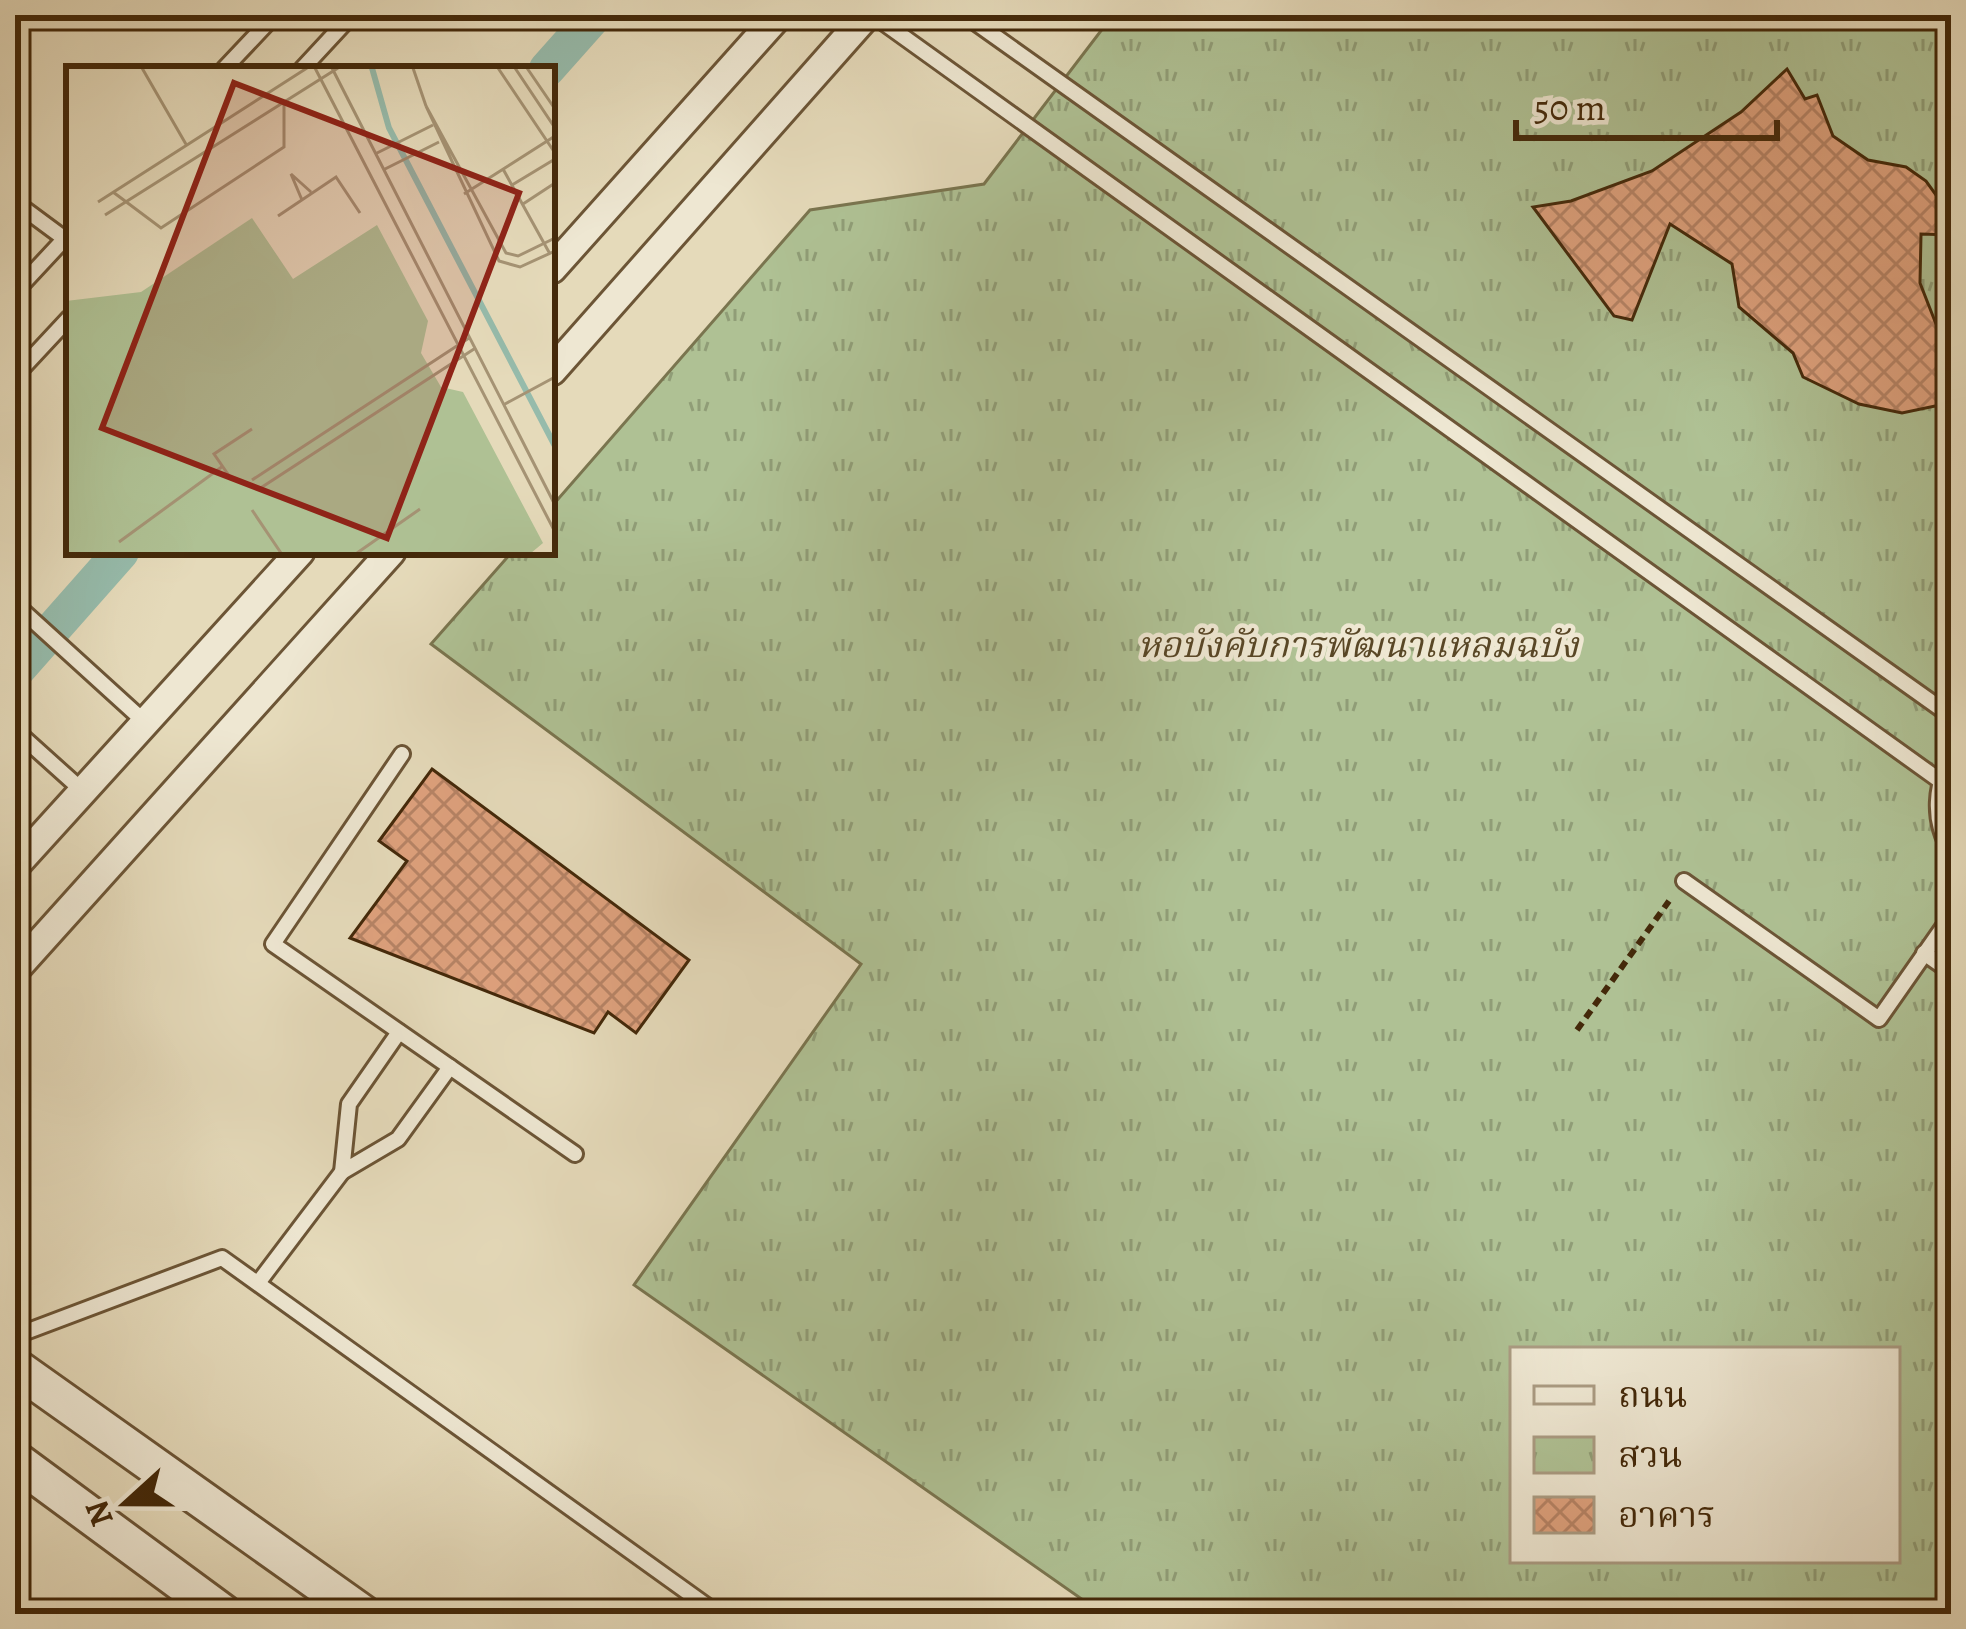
<svg xmlns="http://www.w3.org/2000/svg" width="1966" height="1629" font-family="Alegreya,'Noto Serif Thai',serif">
  <defs>
    <pattern id="park-tufts" width="24" height="20" patternUnits="userSpaceOnUse" patternTransform="scale(3)"><rect width="24" height="20" fill="#afc194"/><path d="M3 7l-1-3M5 7V3M7 7l1-3M15 17l-1-3M17 17v-4M19 17l1-3" fill="none" stroke="#909d77"/></pattern>
    <pattern id="building-cross-hatch" width="8" height="8" patternUnits="userSpaceOnUse" patternTransform="scale(3)"><rect width="8" height="8" fill="#dea17d"/><path d="M0 0l8 8M0 8l8-8" fill="none" stroke="#b68365"/></pattern>
  </defs>
  <rect width="100%" height="100%" fill="#e5daba"/>
  <filter id="stains"><feTurbulence type="fractalNoise" baseFrequency=".00167" numOctaves="4"/><feColorMatrix values="0 0 0 0 .2 0 0 0 0 .09 0 0 0 0 .02 0 0 0 .5 -.17"/></filter>
  <radialGradient id="worn" r=".72"><stop offset=".6" stop-color="#630" stop-opacity="0"/><stop offset="1" stop-color="#630" stop-opacity=".3"/></radialGradient>
  <path fill="url(#park-tufts)" stroke="#7a754f" stroke-width="3" fill-rule="evenodd" d="M1113,15H1951V1614H1103L634,1285L861,964L431,644L512,552H552V506L810,210L984,184ZM1513,1350H1897V1560H1513Z"/>
  <g fill="none" stroke-linecap="round" stroke-linejoin="round">
    <g stroke="#96bbab" stroke-width="36">
      <path d="M547,69L595,15"/>
      <path d="M15,672L121,552"/>
    </g>
  </g>
  <g fill="url(#building-cross-hatch)" stroke="#44290a" stroke-width="3">
    <path d="M1787,69L1805,99L1817,95L1833,136L1868,160L1906,167L1926,181L1944,206L1951,235L1921,234L1920,283L1936,324L1951,339V409L1935,406L1902,413L1859,404L1803,377L1793,353L1739,307L1732,264L1670,224L1632,320L1614,316L1533,207L1571,201L1652,171L1741,112Z"/>
    <path d="M432,769L689,960L636,1033L608,1012L594,1033L350,938L407,861L379,841Z"/>
  </g>
  <g fill="none" stroke-linecap="round" stroke-linejoin="round">
    <g stroke="#6c5536" stroke-width="20">
      <g id="service">
        <path d="M873,15L1939,780"/>
        <path d="M965,15L1951,716"/>
        <path d="M1946,15L1951,18"/>
        <path d="M224,69L275,15"/>
        <path d="M302,69L352,15"/>
        <path d="M15,202L69,242"/>
        <path d="M15,292L69,234"/>
        <path d="M15,376L69,318"/>
        <path d="M15,604L147,724"/>
        <path d="M15,730L84,792"/>
        <path d="M1951,752C1936,786 1931,819 1951,852"/>
        <path d="M402,754L273,944L575,1154"/>
        <path d="M1684,881L1879,1019L1951,916"/>
        <path d="M1924,953L1951,972"/>
        <path d="M399,1032L349,1104L342,1172L398,1139L450,1067"/>
        <path d="M258,1283L342,1172"/>
        <path d="M15,1336L222,1258L718,1614"/>
      </g>
    </g>
    <g stroke="#6c5536" stroke-width="33">
      <g id="minor">
        <path d="M552,269L779,15"/>
        <path d="M552,371L867,15"/>
        <path d="M15,866L300,552"/>
        <path d="M15,970L391,552"/>
      </g>
    </g>
    <g stroke="#6c5536" stroke-width="42">
      <g id="tertiary">
        <path d="M15,1367L363,1614"/>
        <path d="M15,1460L224,1614"/>
      </g>
    </g>
    <path stroke="#44290a" stroke-width="6" stroke-dasharray="9 6" stroke-linecap="butt" d="M1577,1030L1669,901"/>
    <use href="#service" stroke="#eee7d2" stroke-width="14"/>
    <use href="#minor" stroke="#eee7d2" stroke-width="27"/>
    <use href="#tertiary" stroke="#eee7d2" stroke-width="36"/>
  </g>
  <g text-anchor="middle" stroke-width="9" stroke-linejoin="round" paint-order="stroke">
    <g font-size="36" font-style="italic" fill="#594726" stroke="#eee7d2">
      <text x="1358" y="657">หอบังคับการพัฒนาแหลมฉบัง</text>
    </g>
  </g>
  <g transform="translate(66 66)">
    <rect width="489" height="489" fill="#e5daba"/>
    <path d="M186,152L227,213L311,159L362,255L355,287L375,321L397,326L477,477L465,487H0V235L75,226Z" fill="#afc194"/>
    <path fill="none" stroke="#96bbab" stroke-width="6" d="M306,2L323,62L489,380"/>
    <path fill="none" stroke="#a59374" stroke-width="3" d="M76,2L121,80M249,2L489,466M266,2L489,439M347,2L360,40M432,2L489,87M449,2L489,62M461,2L489,43M309,88L367,59M437,103L484,188M317,104L373,76M446,119L489,93M47,126L95,162L218,81V34M398,128L489,70M236,134L225,108L245,126M32,136L241,2M457,138L489,117M39,149L272,2M212,150L270,111L294,147M489,172L452,190L440,187L360,40L433,195L454,201L489,185M439,338L489,311M166,414L148,388L186,363M186,414L403,272M193,423L408,283M186,444L215,487M53,476L157,400M291,487L354,443"/>
    <path fill="#8f2418" fill-opacity="0.15" stroke="#8f2418" stroke-width="6" d="M168,17L453,127L321,472L36,362Z"/>
    <rect width="489" height="489" fill="none" stroke="#44290a" stroke-width="6"/>
  </g>
  <rect width="1966" height="1629" fill="none" stroke="#e5daba" stroke-width="60"/>
  <rect x="18" y="18" width="1930" height="1593" fill="none" stroke="#44290a" stroke-width="6"/>
  <rect x="30" y="30" width="1906" height="1569" fill="none" stroke="#44290a" stroke-width="3"/>
  <rect x="1510" y="1347" width="390" height="216" fill="#eee7d2" stroke="#aa9b82" stroke-width="3"/>
  <rect x="1534" y="1386" width="60" height="18" fill="#eee7d2" stroke="#aa9b82" stroke-width="3"/>
  <text x="1618" y="1407" font-size="36" fill="#44290a">ถนน</text>
  <rect x="1534" y="1437" width="60" height="36" fill="url(#park-tufts)" stroke="#aa9b82" stroke-width="3"/>
  <text x="1618" y="1467" font-size="36" fill="#44290a">สวน</text>
  <rect x="1534" y="1497" width="60" height="36" fill="url(#building-cross-hatch)" stroke="#aa9b82" stroke-width="3"/>
  <text x="1618" y="1527" font-size="36" fill="#44290a">อาคาร</text>
  <g transform="translate(126 1503) rotate(249)" stroke="#eee7d2" stroke-width="9" paint-order="stroke">
  <path d="M0-9L21 45L0 30L-21 45Z" fill="#44290a"/>
  <text y="-18" font-size="33" font-weight="bold" text-anchor="middle" fill="#44290a">N</text>
  </g>
  <path d="M1516 120v18h261v-18" fill="none" stroke="#44290a" stroke-width="6"/>
  <text x="1534" y="120" font-size="36" fill="#44290a" stroke="#eee7d2" stroke-width="9" paint-order="stroke">50 m</text>
  <rect width="100%" height="100%" filter="url(#stains)"/>
  <rect width="100%" height="100%" fill="url(#worn)"/>
</svg>
